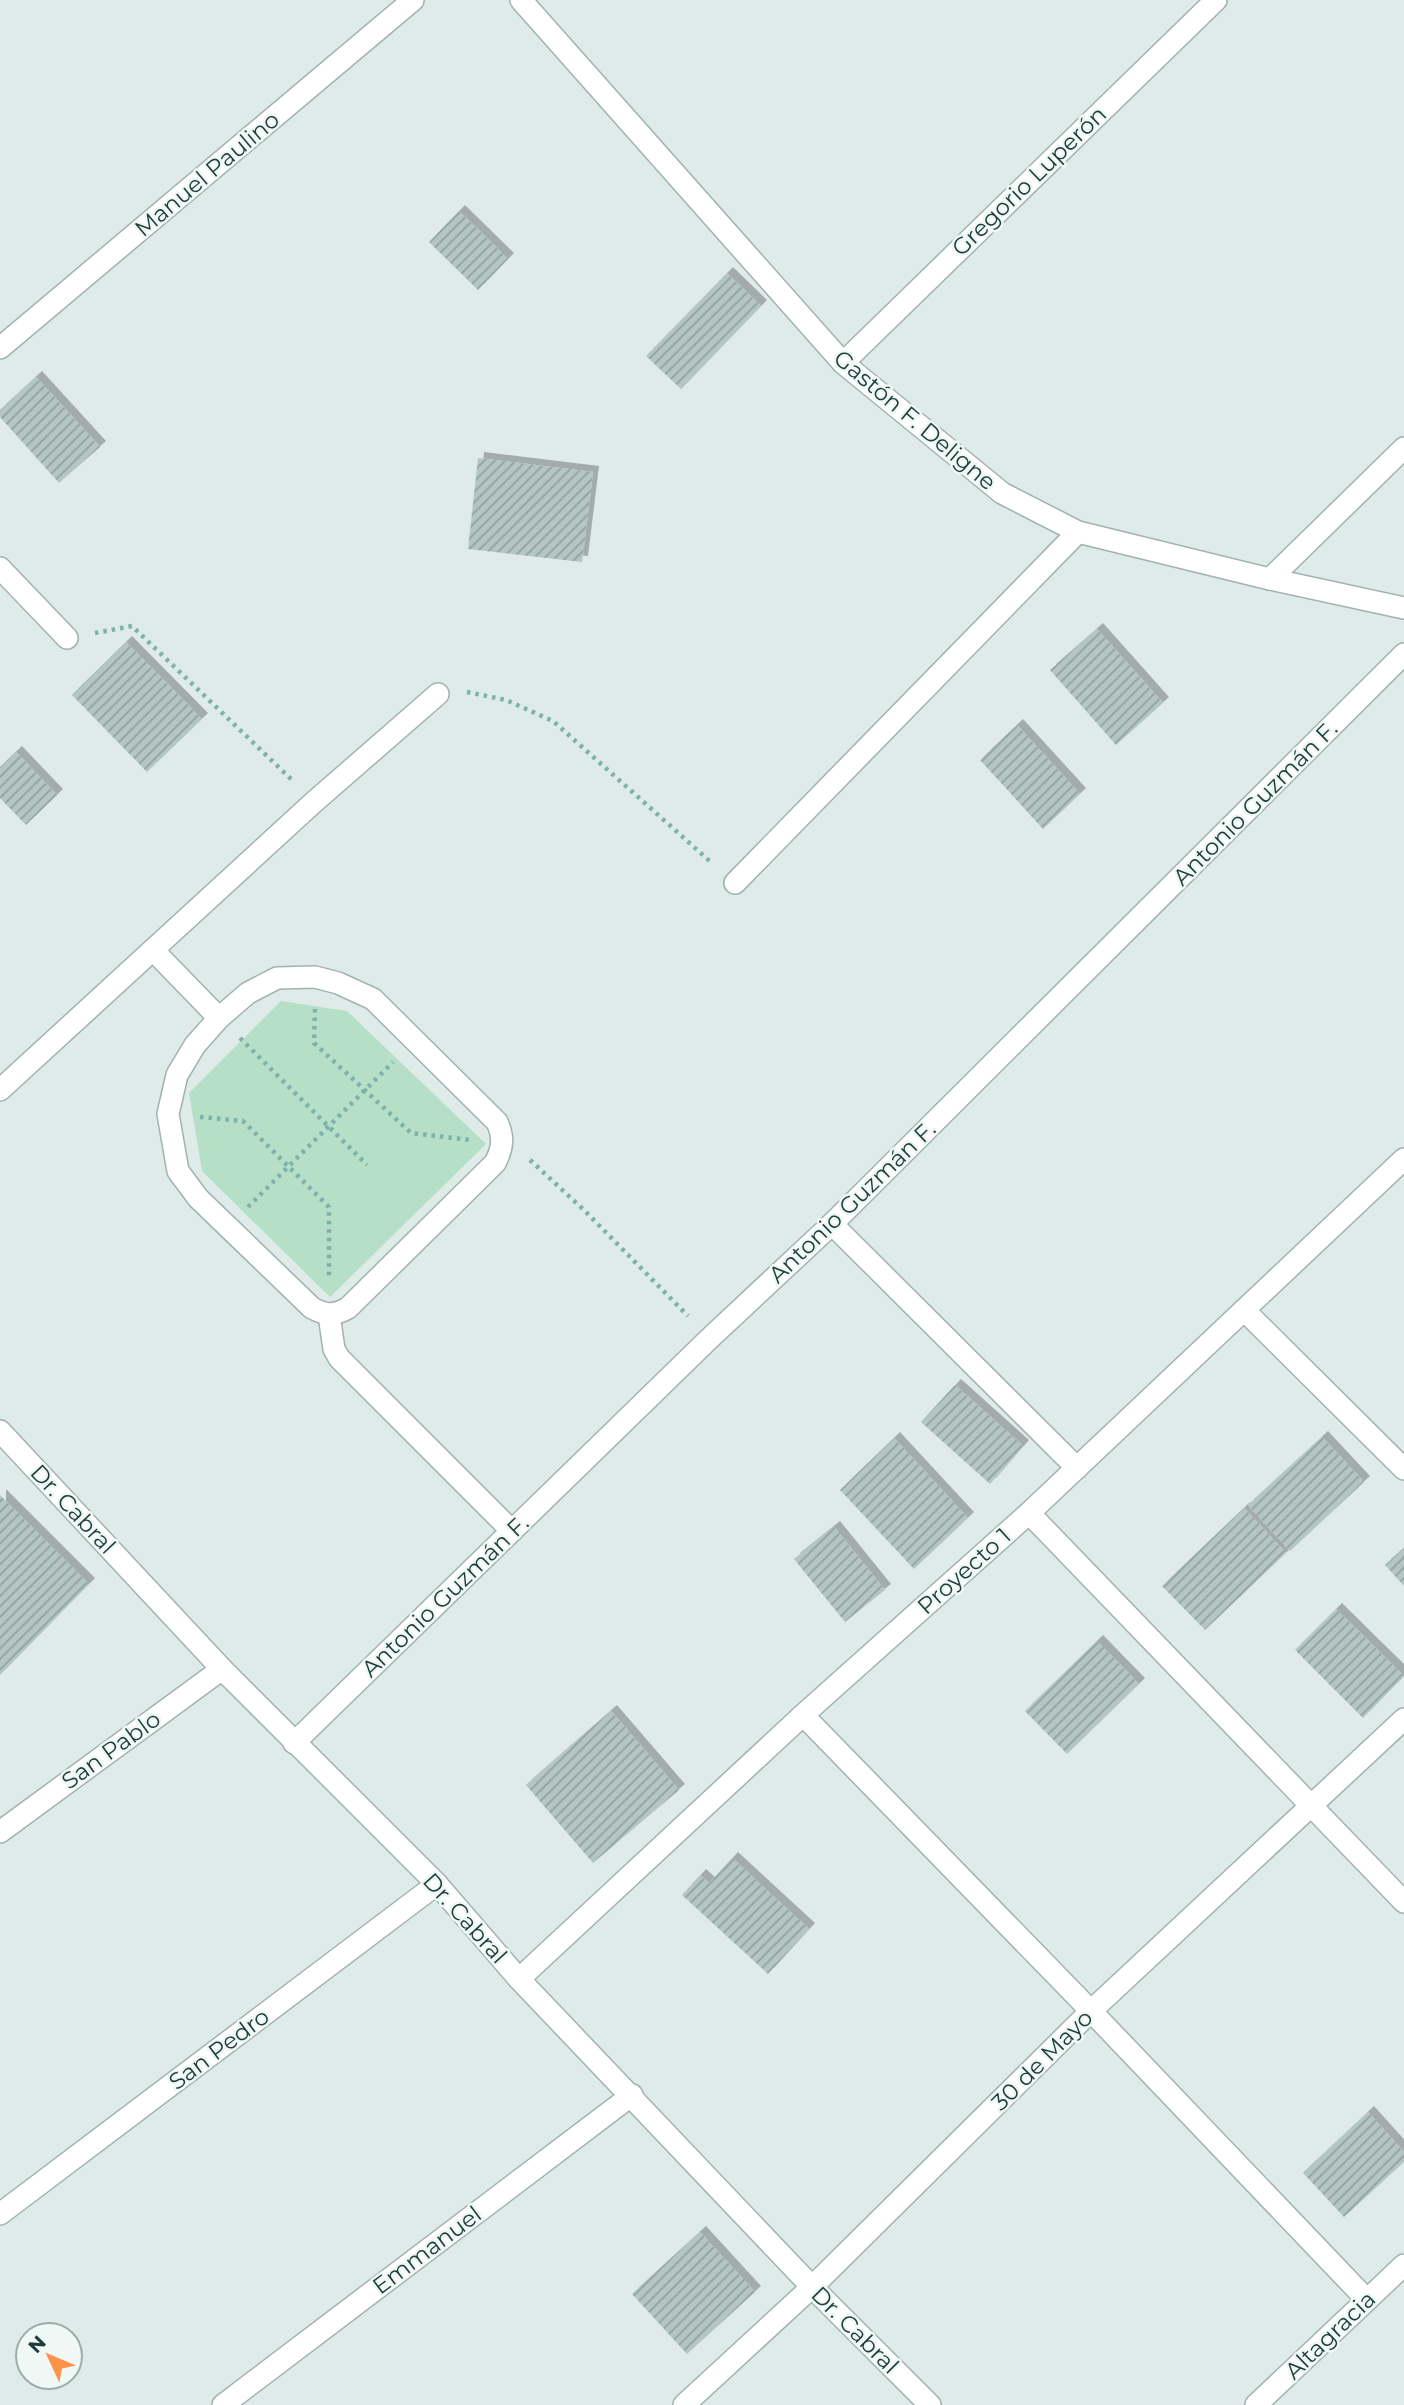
<svg xmlns="http://www.w3.org/2000/svg" width="1404" height="2405" font-family="Montserrat,sans-serif">
  <defs>
    <pattern id="building-hatch" width="6" height="6" patternUnits="userSpaceOnUse" patternTransform="scale(1.75)"><rect width="6" height="6" fill="#b3c6c1"/><path d="M-1 1l2-2M0 6l6-6M5 7l2-2" fill="none" stroke="#91a29e"/></pattern>
    <filter id="shadow"><feDropShadow dx="6" dy="-6" stdDeviation="0" flood-color="#0004"/></filter>
  </defs>
  <rect width="100%" height="100%" fill="#deebe8"/>
  <path fill="#b5dfc7" d="M281,1001L347,1011L486,1144L330,1297L202,1171L189,1093Z"/>
  <g fill="url(#building-hatch)" filter="url(#shadow)">
    <path d="M459,211L508,259L478,290L429,242Z"/>
    <path d="M727,273L761,306L681,389L646,356Z"/>
    <path d="M36,377L100,447L59,483L0,417V410Z"/>
    <path d="M478,458L593,472L582,562L468,549Z"/>
    <path d="M1097,629L1163,703L1116,745L1050,670Z"/>
    <path d="M126,642L202,719L147,772L72,695Z"/>
    <path d="M1017,725L1080,794L1043,829L980,760Z"/>
    <path d="M16,752L57,795L26,825L0,798V767Z"/>
    <path d="M955,1385L1023,1446L990,1484L921,1422Z"/>
    <path d="M1322,1437L1364,1482L1290,1551L1248,1505Z"/>
    <path d="M894,1438L968,1518L914,1569L840,1490Z"/>
    <path d="M0,1495L89,1584L0,1675Z"/>
    <path d="M1244,1508L1286,1553L1205,1630L1162,1586Z"/>
    <path d="M834,1527L885,1590L845,1622L794,1559Z"/>
    <path d="M1404,1548V1586L1385,1565Z"/>
    <path d="M1336,1609L1404,1676L1363,1718L1295,1650Z"/>
    <path d="M1097,1641L1139,1684L1067,1754L1025,1711Z"/>
    <path d="M611,1711L679,1790L593,1863L526,1785Z"/>
    <path d="M732,1858L809,1929L768,1974L682,1895L700,1875L709,1883Z"/>
    <path d="M1368,2112L1404,2152V2162L1344,2217L1303,2173Z"/>
    <path d="M700,2232L755,2292L687,2354L632,2294Z"/>
  </g>
  <g fill="none" stroke-linecap="round" stroke-linejoin="round">
    <g stroke="#a1b3b0" stroke-width="24">
      <g id="service">
        <path d="M0,568L67,638"/>
        <path d="M153,950L219,1018"/>
        <path d="M315,977L338,983L373,999L497,1122C504,1137 503,1148 495,1163L348,1308C334,1316 325,1315 312,1308L198,1198L178,1171L168,1114L177,1075L195,1045L219,1018L248,993L277,978Z"/>
        <path d="M329,1315L334,1349L339,1358L512,1531"/>
      </g>
    </g>
    <g stroke="#a1b3b0" stroke-width="24">
      <g id="minor">
        <path d="M521,0L843,363L1002,493L1078,532L1270,579L1404,608"/>
        <path d="M0,348L413,0"/>
        <path d="M843,363L1216,0"/>
        <path d="M1270,579L1404,448"/>
        <path d="M735,883L1078,532"/>
        <path d="M0,1090L314,802L438,694"/>
        <path d="M832,1224L1077,1468"/>
        <path d="M1244,1310L1404,1469"/>
        <path d="M1029,1513L1404,1902"/>
        <path d="M803,1715L1091,2011L1367,2300"/>
        <path d="M294,1743L710,1338L832,1224L1404,654"/>
        <path d="M0,1832L222,1669"/>
        <path d="M519,1979L803,1715L1029,1513L1404,1159"/>
        <path d="M0,2214L437,1884"/>
        <path d="M223,2405L632,2095"/>
        <path d="M684,2405L812,2287L1091,2011L1404,1719"/>
        <path d="M1256,2405L1404,2265"/>
      </g>
    </g>
    <g stroke="#a1b3b0" stroke-width="24">
      <path id="tertiary" d="M0,1431L222,1669L437,1884L519,1979L812,2287L930,2405"/>
    </g>
    <g stroke="#7cb2aa" stroke-width="4.5" stroke-dasharray="3.5 5" stroke-linecap="butt">
      <path d="M95,633L132,626L293,781"/>
      <path d="M467,692L506,700L553,721L713,864"/>
      <path d="M315,1009L314,1043L411,1133L470,1140"/>
      <path d="M240,1038L367,1165"/>
      <path d="M200,1117L243,1121L329,1207V1279"/>
      <path d="M530,1160L584,1210L688,1316"/>
      <path d="M248,1207L393,1062"/>
    </g>
    <use href="#service" stroke="#fff" stroke-width="21"/>
    <use href="#minor" stroke="#fff" stroke-width="21"/>
    <use href="#tertiary" stroke="#fff" stroke-width="21"/>
  </g>
  <g text-anchor="middle" stroke-width="5" stroke-linejoin="round" paint-order="stroke">
    <g font-size="23" fill="#1e3c39" stroke="#eff8f5">
      <text transform="translate(207 174) rotate(-40)" y="8">Manuel Paulino</text>
      <text transform="translate(1029 181) rotate(-44)" y="8">Gregorio Luperón</text>
      <text transform="translate(915 420) rotate(40)" y="8">Gastón F. Deligne</text>
      <text transform="translate(1255 803) rotate(-45)" y="8">Antonio Guzmán F.</text>
      <text transform="translate(852 1202) rotate(-44)" y="8">Antonio Guzmán F.</text>
      <text transform="translate(73 1509) rotate(47)" y="8">Dr. Cabral</text>
      <text transform="translate(964 1571) rotate(-42)" y="8">Proyecto 1</text>
      <text transform="translate(445 1596) rotate(-44)" y="8">Antonio Guzmán F.</text>
      <text transform="translate(111 1750) rotate(-36)" y="8">San Pablo</text>
      <text transform="translate(465 1918) rotate(48)" y="8">Dr. Cabral</text>
      <text transform="translate(219 2049) rotate(-37)" y="8">San Pedro</text>
      <text transform="translate(1042 2060) rotate(-45)" y="8">30 de Mayo</text>
      <text transform="translate(427 2250) rotate(-37)" y="8">Emmanuel</text>
      <text transform="translate(855 2330) rotate(45)" y="8">Dr. Cabral</text>
      <text transform="translate(1330 2335) rotate(-44)" y="8">Altagracia</text>
    </g>
  </g>
  <g transform="translate(49 2356) rotate(314)"><circle r="33" fill="#eff8f5" stroke="#9badaa" stroke-width="2"/>
  <path d="M0-5L12 26L0 18L-12 26Z" fill="#fd934a"/>
  <text y="-10" font-size="19" font-weight="bold" text-anchor="middle" fill="#1e3c39">N</text>
  </g>
</svg>
